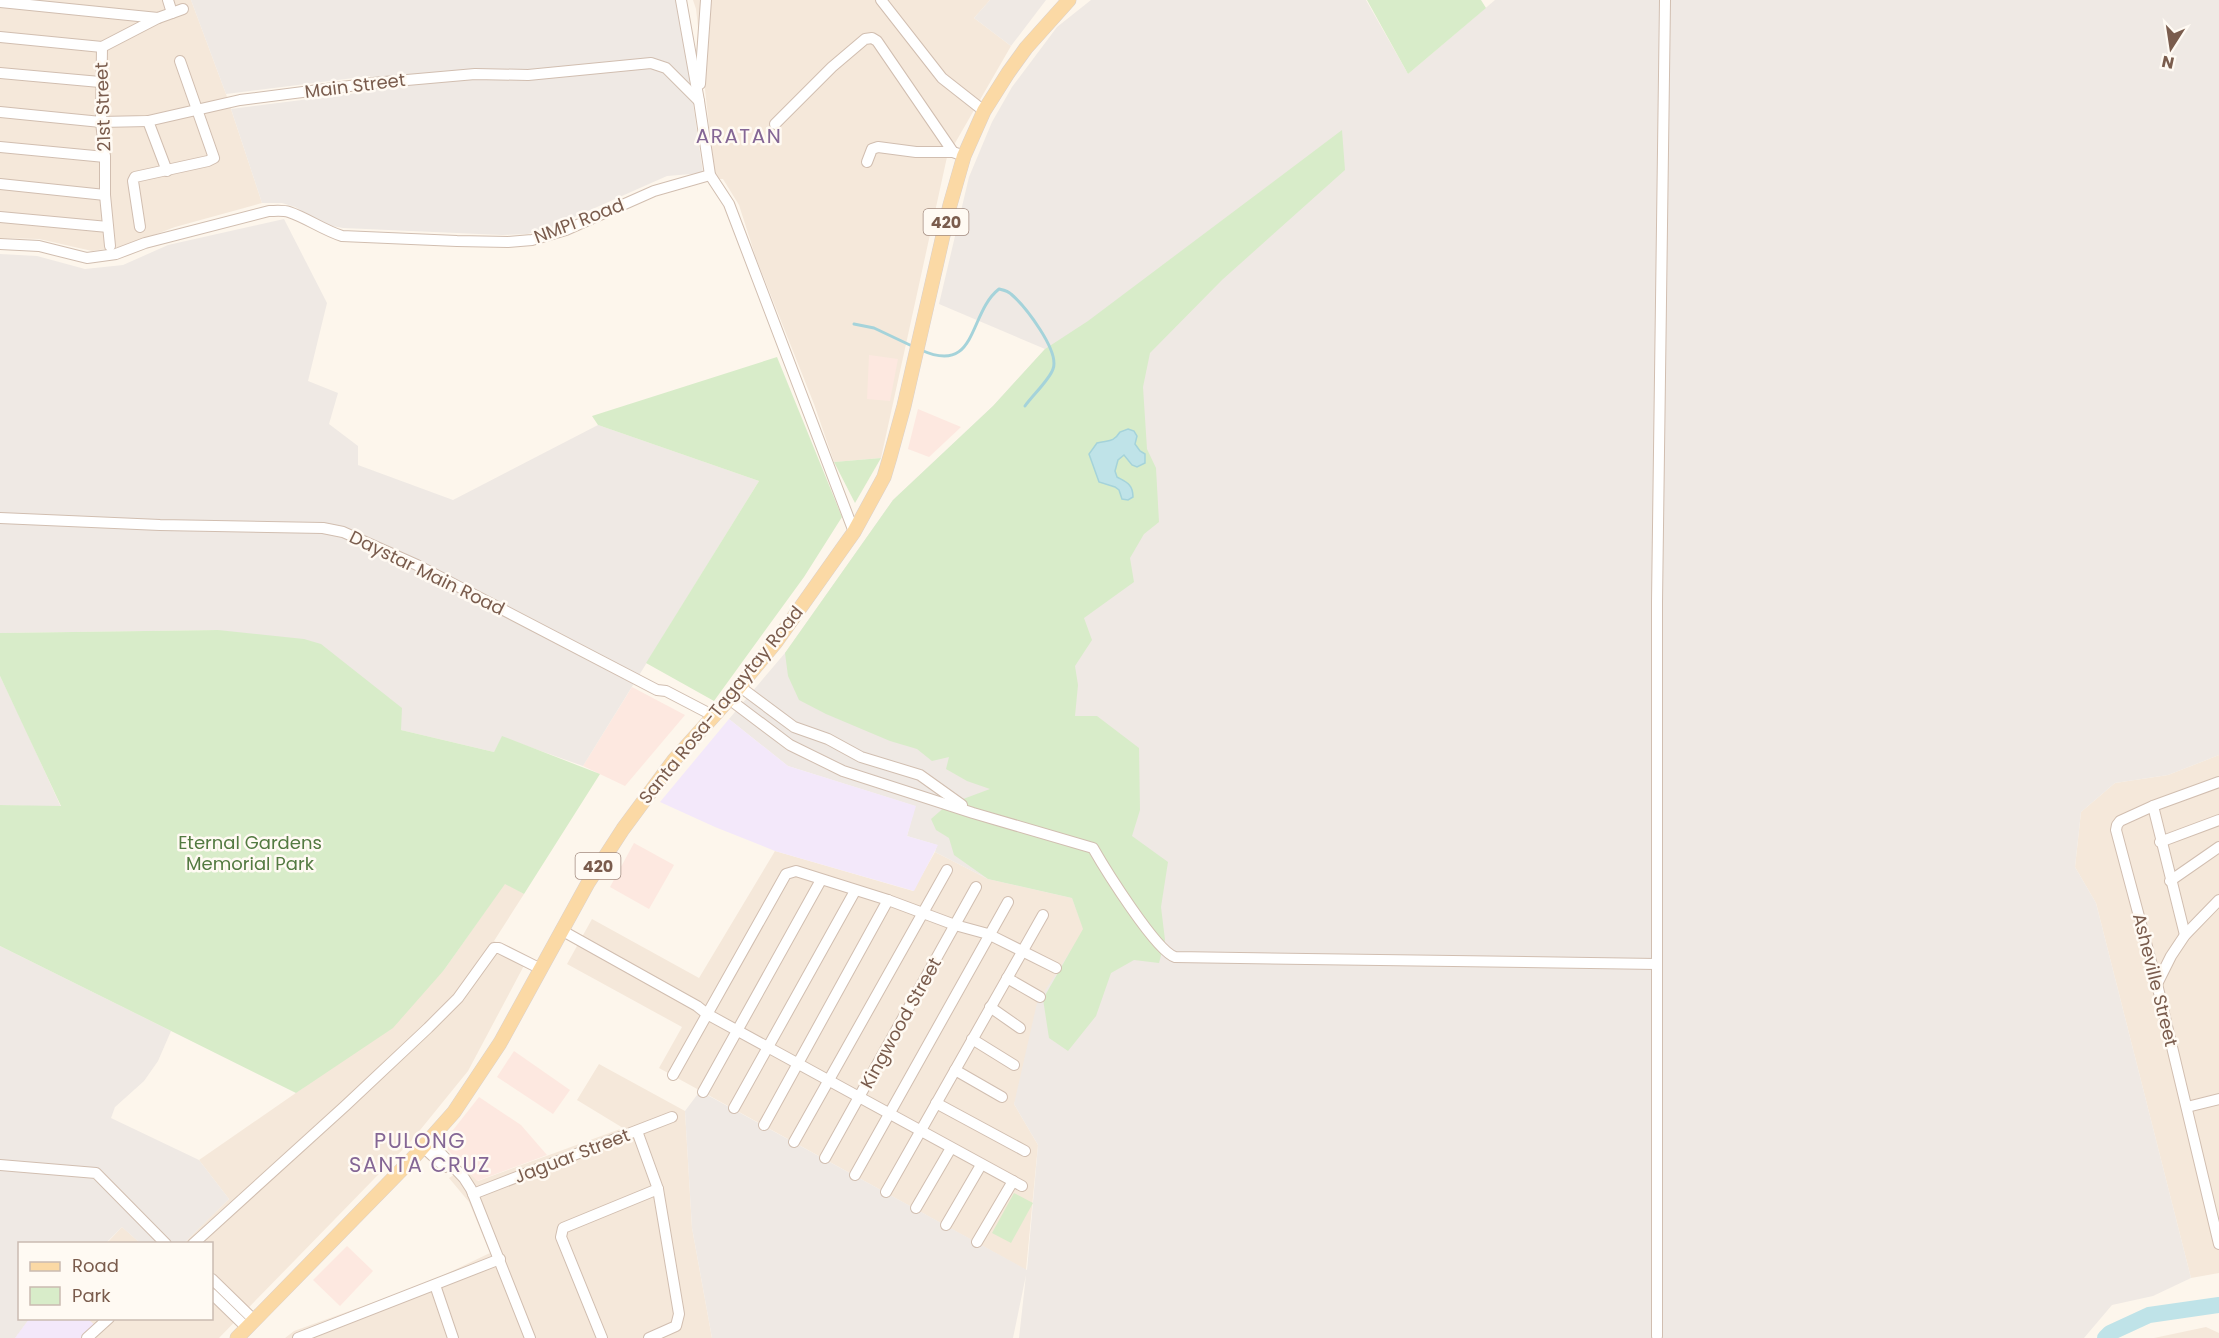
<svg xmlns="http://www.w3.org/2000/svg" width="2219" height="1338" font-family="Poppins,sans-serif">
  <rect width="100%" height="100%" fill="#fdf6ec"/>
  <g fill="#f5e8da">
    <path d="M0,0H191L226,94L262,203L175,227L125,246L92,251L39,239L0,238Z"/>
    <path d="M693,0H990L974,18L1011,46L947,157L881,458L834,462L814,404L756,258L739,205L723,179H715L696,9Z"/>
    <path d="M2219,755V1273L2191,1278L2096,903L2075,867L2081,812L2115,783L2168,775Z"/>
    <path d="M775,851L913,891L935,852L988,879L1072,898L1084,930L1014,1104L1038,1145L1026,1270L659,1068L682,1027L567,964L592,919L699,978Z"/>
    <path d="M505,883L524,894L494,941L528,958L468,1071L412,1140L219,1338H15L29,1319L212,1318V1244L184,1243L229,1199L199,1160L303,1088L444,970Z"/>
    <path d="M599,1064L685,1111L692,1228L712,1338H285L294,1331L427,1283L490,1253L469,1202L449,1178L465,1168L478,1181L623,1128L577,1100Z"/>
    <path d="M122,1227L140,1243L106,1244Z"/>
    <path d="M2206,1327L2219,1333V1338H2154Z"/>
  </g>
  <g fill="#fde8e0">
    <path d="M869,355L898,359L890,401L867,399Z"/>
    <path d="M918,409L961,427L929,457L908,449Z"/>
    <path d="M632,687L685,715L625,786L583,766Z"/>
    <path d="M634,843L674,865L649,909L610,887Z"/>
    <path d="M514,1051L570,1090L553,1114L497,1077Z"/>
    <path d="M479,1097L521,1125L547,1155L477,1181L442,1144Z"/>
    <path d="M347,1246L373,1271L340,1306L313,1280Z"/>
  </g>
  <g fill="#efe9e4">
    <path d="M191,0H676L681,19L703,173L667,176L545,230L527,234L502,235L343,228L327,225L295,207L282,203H262L231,109L373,91L370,76L226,94Z"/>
    <path d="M990,0H1046L1011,46L974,18Z"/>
    <path d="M1091,0H1366L1408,74L1495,0H2219V755L2168,775L2115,783L2081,812L2075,867L2096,903L2191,1278L2153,1296L2112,1305L2084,1338H1019L1026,1275L1013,1338H712L692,1228L685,1111L700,1091L1027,1270L1038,1145L1014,1104L1037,1003L1084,930L1072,898L988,879L935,852L937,845L907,836L915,806L788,766L729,719L785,653L893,500L993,406L1045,349L939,304L969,177L992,122L1012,87L1057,27Z"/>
    <path d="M284,219L327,303L308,381L338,393L329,424L358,446V465L453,500L598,425L759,481L583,766L502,737L494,752L401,730L218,630L0,633V254L37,256L85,269L123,265L168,245Z"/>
    <path d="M0,676L23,724L61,807L0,805Z"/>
    <path d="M0,946L171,1031L158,1061L144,1081L115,1107L111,1118L199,1160L229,1199L184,1243H140L122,1227L106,1243L20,1244V1318L29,1319L15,1338H0Z"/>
  </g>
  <g fill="#f3e8fa">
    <path d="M729,719L788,766L916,806L907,836L938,845L914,891L775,851L715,827L660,802Z"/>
    <path d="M29,1319H88L97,1327L83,1338H15Z"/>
  </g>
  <g fill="#d8ecc9">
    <path d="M1367,0H1481L1486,8L1408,74Z"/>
    <path d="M1342,130L1345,170L1222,280L1150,353L1143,387L1147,449L1156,468L1159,522L1144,534L1130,558L1134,582L1084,618L1092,640L1075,666L1078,685L1075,716H1097L1139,748L1140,810L1132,836L1168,862L1161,907L1165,940L1159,963L1134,960L1111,973L1096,1016L1068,1051L1049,1038L1043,999L1083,929L1072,898L988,879L954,855L949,838L936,830L931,819L947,805L990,789L967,781L946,769L949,757L932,761L917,749L890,741L826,714L799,700L788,676L785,653L893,500L993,406L1045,349L1088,321Z"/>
    <path d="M777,357L842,517L804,577L714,701L646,663L759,481L598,425L592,416Z"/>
    <path d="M881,458L855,503L834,462Z"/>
    <path d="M218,630L304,639L321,644L402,708L401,730L494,752L502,736L600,774L524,894L505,884L444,970L393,1028L296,1093L0,946V805L61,806L0,676V633Z"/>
    <path d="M1014,1193L1033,1203L1011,1243L992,1233Z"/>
  </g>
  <path fill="#bfe3e8" stroke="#a5d3da" stroke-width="1.5" d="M1128,429L1134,431L1137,436L1135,444L1140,451L1145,454V463L1137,467L1132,465L1124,455L1118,460L1115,471L1117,477C1126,482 1133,484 1133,497L1128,500L1122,499L1119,490L1115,487L1099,482L1089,454L1097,443C1109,440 1113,443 1120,432Z"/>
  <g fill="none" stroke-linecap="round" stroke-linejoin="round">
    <g stroke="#a5d3da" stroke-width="3">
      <path d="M854,324L874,328L912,346"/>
      <path d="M921,350C978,376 968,313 999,289C1003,290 1008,291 1011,294C1025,306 1060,351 1053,369C1050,379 1032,396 1025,406"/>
    </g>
    <path stroke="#bfe3e8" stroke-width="16" d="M2105,1338L2110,1333L2149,1315L2219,1305"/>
    <g stroke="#d1beb0" stroke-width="12">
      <g id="minor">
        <path d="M168,0L172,13"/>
        <path d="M681,0L699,101L710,175L729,204L854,532"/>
        <path d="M881,0L942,78L984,111"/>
        <path d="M0,2L158,18"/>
        <path d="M0,37L102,47"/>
        <path d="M102,47L101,122L105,157V195L110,246"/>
        <path d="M102,47L158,18L183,9"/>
        <path d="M0,73L100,82"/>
        <path d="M700,84L706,0"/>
        <path d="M0,112L101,122L148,121L240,100L373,83L475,74L528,75L651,63L666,68L699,101"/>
        <path d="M148,121L167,171"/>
        <path d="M775,124L832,67L865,39L872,38L877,41L953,152L964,156"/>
        <path d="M0,147L105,157"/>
        <path d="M867,162L872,149L878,147L916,152H953"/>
        <path d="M0,184L105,195"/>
        <path d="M0,217L108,227"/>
        <path d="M140,227L133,181L135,177L208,161L214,158L180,61"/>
        <path d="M0,244L39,246L87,258L116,254L145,243L269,211C275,211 283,210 289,212C307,218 323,230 342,236L457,241L508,242L532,240L566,230L654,191L710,175"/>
        <path d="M0,518L160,525L323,528L343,532L417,565L657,690L666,691L714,716"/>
        <path d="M739,686L794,727L828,739L861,757L920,775L962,805"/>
        <path d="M729,699L790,745L843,771L973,813L1093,848C1105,869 1156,951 1175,957L1657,964"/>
        <path d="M2219,782L2153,806L2120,821L2117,825L2116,830L2157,984L2219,1244"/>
        <path d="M2153,806L2185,935"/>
        <path d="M2160,842L2219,820"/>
        <path d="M2170,881L2219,847"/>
        <path d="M561,930L697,1006L707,1014L1022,1186"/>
        <path d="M1007,978L1040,997"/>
        <path d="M2157,984L2171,956L2185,935L2219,900"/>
        <path d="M990,1007L1020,1028"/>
        <path d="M972,1039L1014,1065"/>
        <path d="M955,1070L1002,1097"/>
        <path d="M673,1075L786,874L796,871L888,900L955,925L988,934L1056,968"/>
        <path d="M703,1092L821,880"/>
        <path d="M936,1103L1025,1151"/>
        <path d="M2187,1107L2219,1099"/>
        <path d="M734,1108L855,891"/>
        <path d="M764,1125L888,900"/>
        <path d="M637,1131L658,1189L679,1314L676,1326L649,1338"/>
        <path d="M428,1140L464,1178L471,1189L530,1338"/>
        <path d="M794,1142L947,870"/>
        <path d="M423,1147L445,1167"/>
        <path d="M825,1158L976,887"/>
        <path d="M0,1165L96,1173L166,1244"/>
        <path d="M855,1175L1008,902"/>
        <path d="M886,1192L1043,915"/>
        <path d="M473,1194L672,1117"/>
        <path d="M916,1208L951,1148"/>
        <path d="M946,1225L981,1165"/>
        <path d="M977,1242L1013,1181"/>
        <path d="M193,1244L345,1106L428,1028L458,998L494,948H499L541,969"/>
        <path d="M212,1279L254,1320"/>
        <path d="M435,1285L453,1338"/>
        <path d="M212,1294L247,1328"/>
        <path d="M1657,1336V602L1665,0"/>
        <path d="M87,1338L109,1318"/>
        <path d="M298,1338L500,1259"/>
        <path d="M602,1338L561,1237L563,1228L658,1189"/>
      </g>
    </g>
    <g stroke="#dad1cd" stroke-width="15">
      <path id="major" d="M237,1338L414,1157L454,1112L500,1043L588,883L623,829L674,760L729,699L776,642L854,532L884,477L890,457L904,406L950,205L964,156L984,111L1008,73L1026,48L1069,0"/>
    </g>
    <use href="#minor" stroke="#fff" stroke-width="10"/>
    <use href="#major" stroke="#fbd9a5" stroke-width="14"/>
  </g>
  <g text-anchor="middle" stroke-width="5" stroke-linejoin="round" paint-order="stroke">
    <g fill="#fffaf3" stroke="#a28b7f" stroke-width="1.5">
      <rect x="923.5" y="209" width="45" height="26" rx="4.5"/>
      <rect x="575.5" y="853" width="45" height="26" rx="4.5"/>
    </g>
    <g font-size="16" font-weight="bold" fill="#7a5c4d">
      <text x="946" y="228">420</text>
      <text x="598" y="872">420</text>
    </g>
    <g font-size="18" fill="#7a5c4d" stroke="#fffaf3">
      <text transform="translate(355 86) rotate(-7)" y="6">Main Street</text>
      <text transform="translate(103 107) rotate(-92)" y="6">21st Street</text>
      <text transform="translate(579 221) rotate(-21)" y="6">NMPI Road</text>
      <text transform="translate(427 573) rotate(26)" y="6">Daystar Main Road</text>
      <text transform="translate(721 705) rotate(-51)" y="6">Santa Rosa-Tagaytay Road</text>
      <text transform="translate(2155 980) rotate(76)" y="6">Asheville Street</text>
      <text transform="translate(901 1023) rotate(-61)" y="6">Kingwood Street</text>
      <text transform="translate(572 1156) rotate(-21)" y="6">Jaguar Street</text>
    </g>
    <g font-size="18" fill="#537a41" stroke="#fffaf3">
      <text x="250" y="849">Eternal Gardens<tspan x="250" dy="21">Memorial Park</tspan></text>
    </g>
    <g font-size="20" letter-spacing="1.5" fill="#846695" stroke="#fffaf3">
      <text x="739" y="143">ARATAN</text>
    </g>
    <g font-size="21" letter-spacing="1.5" fill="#846695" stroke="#fffaf3">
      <text x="420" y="1148">PULONG<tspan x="420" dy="24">SANTA CRUZ</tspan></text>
    </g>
  </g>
  <rect x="18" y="1242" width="195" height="78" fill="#fffaf3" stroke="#cabbb1" stroke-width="1.5"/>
  <rect x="30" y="1262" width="30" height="9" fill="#fbd9a5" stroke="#cabbb1" stroke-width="1.5"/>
  <text x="72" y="1272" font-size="18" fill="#7a5c4d">Road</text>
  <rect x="30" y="1287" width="30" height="18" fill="#d8ecc9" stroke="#cabbb1" stroke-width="1.5"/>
  <text x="72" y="1302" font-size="18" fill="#7a5c4d">Park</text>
  <g transform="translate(2171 48) rotate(192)" stroke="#fffaf3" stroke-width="4.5" paint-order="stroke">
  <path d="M0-4.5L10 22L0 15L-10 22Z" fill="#7a5c4d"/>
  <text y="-9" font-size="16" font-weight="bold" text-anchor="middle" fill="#7a5c4d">N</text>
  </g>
</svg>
